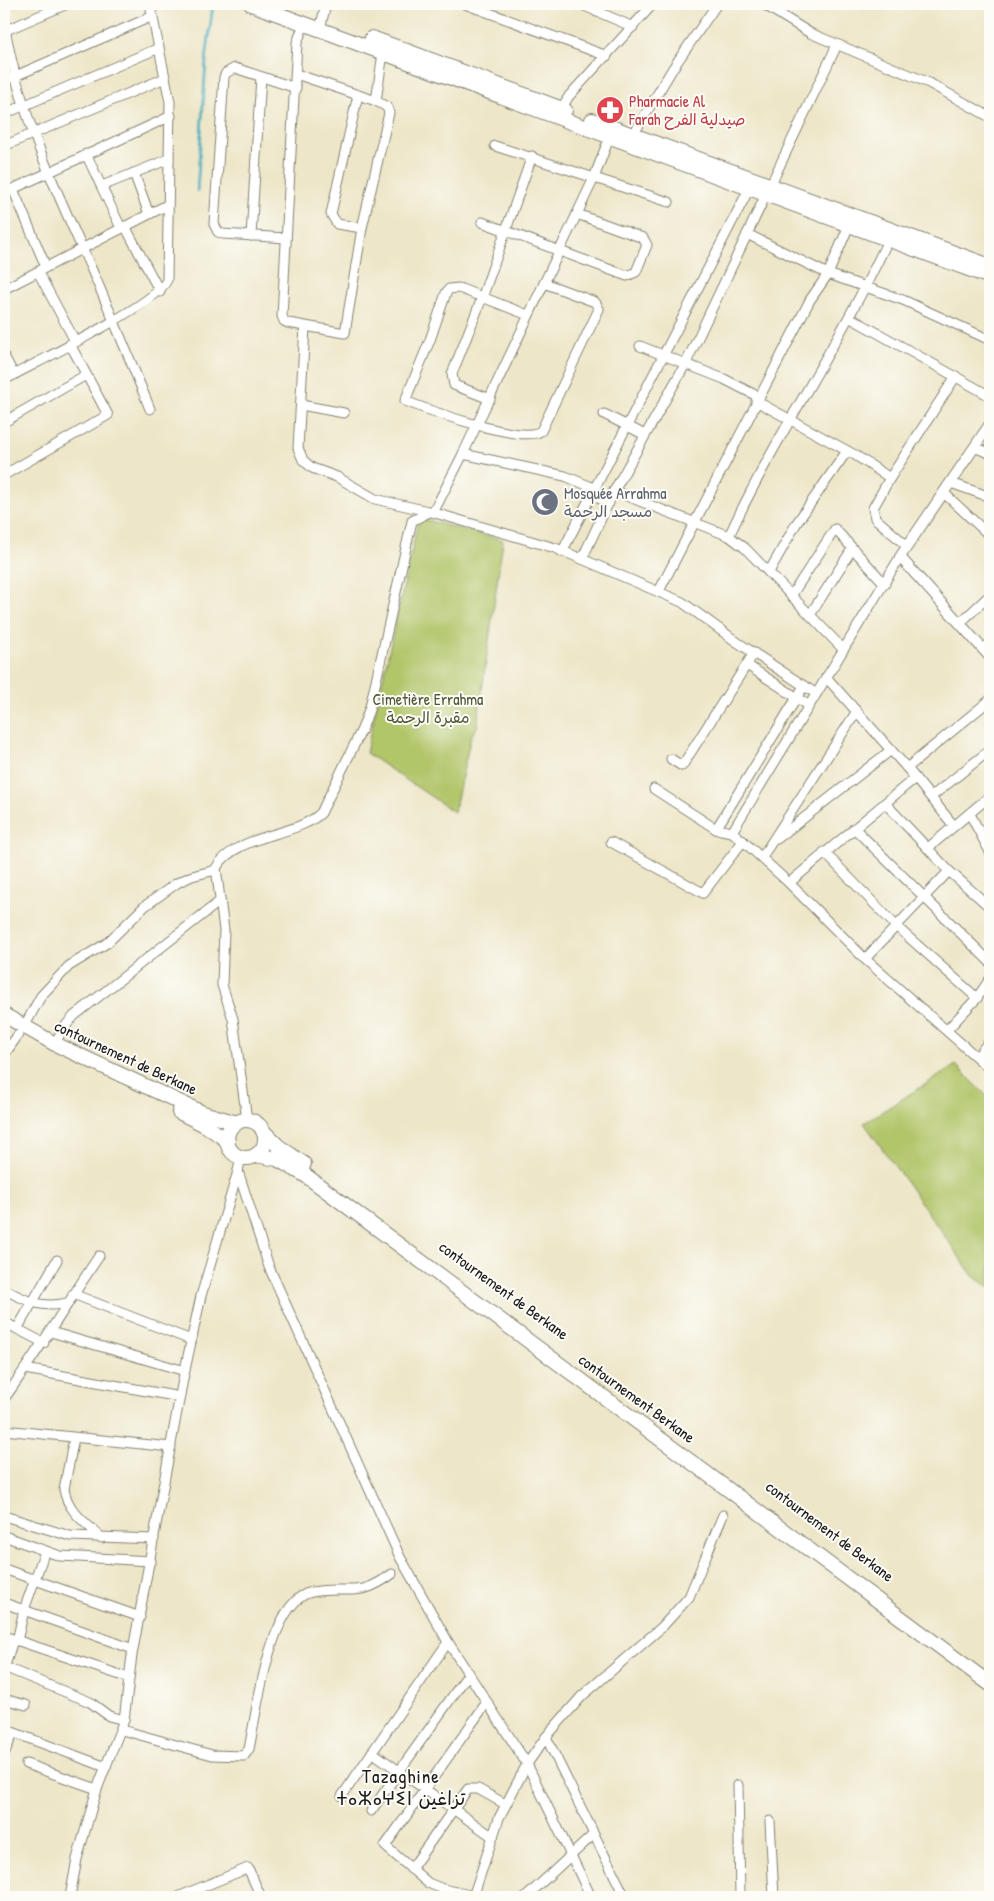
<svg xmlns="http://www.w3.org/2000/svg" width="994" height="1901" font-family="'Patrick Hand','Playpen Sans Arabic','Noto Sans Tifinagh',sans-serif">
  <rect width="100%" height="100%" fill="#fdfcf7"/>
  <filter id="ink" filterUnits="userSpaceOnUse"><feTurbulence type="fractalNoise" baseFrequency=".02" numOctaves="2"/><feDisplacementMap in="SourceGraphic" scale="10" xChannelSelector="R" yChannelSelector="G"/><feConvolveMatrix kernelMatrix="1 2 1 2 8 2 1 2 1" color-interpolation-filters="sRGB"/></filter>
  <filter id="wash" filterUnits="userSpaceOnUse"><feTurbulence type="fractalNoise" baseFrequency=".0096" numOctaves="4" result="noise"/><feDisplacementMap in="SourceGraphic" scale="20" xChannelSelector="R" yChannelSelector="G"/><feGaussianBlur stdDeviation="1.12" result="paint"/><feColorMatrix in="noise" values="0 0 0 0 0 0 0 0 0 0 0 0 0 0 0 0 0 1.4 0 .05"/><feComposite in="paint" operator="in"/></filter>
  <g filter="url(#wash)">
    <rect width="100%" height="100%" fill="#ede6c8"/>
    <g fill="#b1c569" stroke="#667042">
      <path d="M419,518L503,540L477,727L471,736L454,812L366,753Z"/>
      <path d="M956,1065L990,1099V1288L973,1276L864,1123Z"/>
    </g>
    <g fill="none" stroke-linecap="round" stroke-linejoin="round">
      <path stroke="#3faabf" stroke-width="2.5" d="M197,191L206,61L213,4"/>
    </g>
  </g>
  <g filter="url(#ink)">
    <g fill="none" stroke-linecap="round" stroke-linejoin="round">
      <g stroke="#848172" stroke-width="11">
        <g id="minor">
          <path d="M465,4L607,56"/>
          <path d="M580,4L633,27"/>
          <path d="M763,4L810,33L929,83L990,117"/>
          <path d="M597,12L604,4"/>
          <path d="M4,21C17,109 55,188 91,268C112,315 131,362 150,409"/>
          <path d="M304,24L297,43L282,316L284,321L288,323L345,333L362,228L389,113L387,107L376,101"/>
          <path d="M320,29L326,4"/>
          <path d="M4,31L67,4"/>
          <path d="M296,74L376,101L383,53"/>
          <path d="M4,81L153,16"/>
          <path d="M358,95L331,214L337,224L362,228"/>
          <path d="M560,111L569,96L653,4"/>
          <path d="M4,114L159,48"/>
          <path d="M633,135L673,68L717,4"/>
          <path d="M4,146L165,78"/>
          <path d="M495,146L669,202"/>
          <path d="M86,154L121,228"/>
          <path d="M134,173L149,214"/>
          <path d="M102,186L169,159"/>
          <path d="M13,189L46,267"/>
          <path d="M4,193L171,116"/>
          <path d="M482,222L627,276L636,272L647,245L643,238L577,214"/>
          <path d="M125,226L160,292"/>
          <path d="M747,234L828,274L903,300L990,340"/>
          <path d="M251,236L261,77"/>
          <path d="M286,238L223,234L218,232L214,224L224,77L226,73L235,68L296,88"/>
          <path d="M38,272L75,341"/>
          <path d="M4,289L167,205"/>
          <path d="M528,315L459,288L449,289L446,293L430,340L405,401C428,410 522,444 541,431L599,309L595,302L544,283"/>
          <path d="M849,317L990,396"/>
          <path d="M305,327L298,448L303,460L312,468L337,477L375,499L428,511L555,548L582,559"/>
          <path d="M640,346L724,379L759,397"/>
          <path d="M4,356L14,375"/>
          <path d="M4,380C33,364 157,304 167,280L170,102L150,4"/>
          <path d="M490,399L454,385L452,374L482,298L532,156"/>
          <path d="M756,401L855,455L890,478"/>
          <path d="M301,405L344,413"/>
          <path d="M604,414L645,435"/>
          <path d="M4,422L86,375"/>
          <path d="M976,448L990,453"/>
          <path d="M4,475L108,415L70,344"/>
          <path d="M951,483L990,497"/>
          <path d="M594,488L565,476L463,454L594,178L611,133"/>
          <path d="M614,491L729,536L745,548L843,649"/>
          <path d="M944,493L990,536"/>
          <path d="M591,495L609,503"/>
          <path d="M729,536C776,434 841,342 888,240"/>
          <path d="M907,546L875,518L873,508L890,478L956,376"/>
          <path d="M562,552L749,189"/>
          <path d="M769,572L796,524L847,451"/>
          <path d="M659,591L810,300L828,274L851,221"/>
          <path d="M791,596L835,529L885,584"/>
          <path d="M810,615L852,549"/>
          <path d="M960,623L990,595"/>
          <path d="M983,649L990,643"/>
          <path d="M747,665L808,705"/>
          <path d="M826,677L907,768L954,826"/>
          <path d="M815,693L737,642L682,602L582,559L614,491L686,363L837,45"/>
          <path d="M671,759L682,766L754,653"/>
          <path d="M907,768L990,700"/>
          <path d="M654,789L716,829L732,832L743,841L789,883L865,959L990,1069"/>
          <path d="M931,797L990,750"/>
          <path d="M885,803L949,871L990,907"/>
          <path d="M970,814L990,852"/>
          <path d="M854,828L990,962"/>
          <path d="M716,829L804,686"/>
          <path d="M732,832L900,557"/>
          <path d="M777,839L891,750"/>
          <path d="M611,842L703,893L743,841"/>
          <path d="M928,848L990,796"/>
          <path d="M824,852L897,927L977,998"/>
          <path d="M762,857L857,711"/>
          <path d="M789,883L915,778"/>
          <path d="M865,959L949,871"/>
          <path d="M24,1027L41,996L69,966L107,943L145,906L177,883L192,876L216,870"/>
          <path d="M947,1030L977,998L990,979"/>
          <path d="M55,1044L62,1030L74,1016L220,901"/>
          <path d="M4,1055L18,1035"/>
          <path d="M977,1057L990,1040"/>
          <path d="M247,1120L233,1019L222,985L224,930L216,868C237,833 296,837 321,813L362,729L370,707L412,521L435,509L463,454"/>
          <path d="M241,1157L238,1171L269,1267L400,1557L448,1642L527,1764L591,1897"/>
          <path d="M4,1289C26,1301 42,1309 67,1303"/>
          <path d="M73,1294L191,1340"/>
          <path d="M4,1322L44,1343"/>
          <path d="M17,1329L57,1260"/>
          <path d="M51,1332L185,1371"/>
          <path d="M25,1369L180,1397"/>
          <path d="M4,1399C37,1353 67,1304 99,1256"/>
          <path d="M4,1430L171,1447"/>
          <path d="M74,1438L64,1489C67,1511 87,1524 102,1538"/>
          <path d="M4,1516L70,1536L154,1539"/>
          <path d="M4,1536L60,1556L151,1561"/>
          <path d="M4,1569L140,1617"/>
          <path d="M4,1603L133,1649"/>
          <path d="M4,1636L129,1678"/>
          <path d="M17,1641L24,1610L45,1551"/>
          <path d="M4,1667L90,1702L109,1716L124,1720"/>
          <path d="M4,1669L13,1640"/>
          <path d="M4,1699L26,1705"/>
          <path d="M4,1729L106,1767"/>
          <path d="M122,1730L212,1755L244,1756L249,1749C257,1712 269,1600 312,1592C349,1585 357,1600 392,1574"/>
          <path d="M546,1737L625,1897"/>
          <path d="M372,1752L493,1837"/>
          <path d="M4,1754L13,1733"/>
          <path d="M26,1764L97,1789"/>
          <path d="M738,1785L740,1897"/>
          <path d="M342,1796L448,1642"/>
          <path d="M371,1811L469,1673"/>
          <path d="M770,1821L774,1897"/>
          <path d="M411,1869L468,1789H478L505,1804"/>
          <path d="M474,1896L443,1889L428,1883L385,1846L487,1702"/>
          <path d="M70,1897L77,1859L97,1789L124,1720L132,1655L183,1379L201,1296L238,1171"/>
          <path d="M178,1897L248,1868L261,1897"/>
          <path d="M473,1897L499,1818L527,1764L546,1737L582,1696L662,1627L689,1597L723,1515"/>
          <path d="M526,1897L594,1834"/>
        </g>
      </g>
      <g stroke="#848172" stroke-width="12">
        <path id="tertiary" d="M990,424L900,557L990,657"/>
      </g>
      <g stroke="#848172" stroke-width="16">
        <g id="trunk">
          <path d="M251,4L990,277"/>
          <path d="M372,38L565,110"/>
          <path d="M592,120L990,266"/>
          <path d="M4,1015L55,1044L203,1113L237,1123"/>
          <path d="M179,1112L205,1125L228,1141"/>
          <circle cx="246" cy="1139" r="19"/>
          <path d="M263,1131L278,1146L304,1164"/>
          <path d="M256,1155L277,1159L305,1175L990,1684"/>
        </g>
      </g>
      <use href="#minor" stroke="#fff" stroke-width="9"/>
      <use href="#tertiary" stroke="#fff" stroke-width="10"/>
      <use href="#trunk" stroke="#fff" stroke-width="14"/>
    </g>
  </g>
  <defs>
    <g id="pharmacy-disc" transform="scale(1.4375)"><circle r="9.5" fill="#e0444e" stroke="#fdfcf7"/><path d="M-2-6h4v4h4v4h-4v4h-4v-4h-4v-4h4Z" fill="#fff"/></g>
    <g id="mosque-disc" transform="scale(1.4375)"><circle r="9.5" fill="#6b7280" stroke="#fdfcf7"/><path d="M3.5-4.9A6 6 0 1 0 3.5 4.9A5 5 0 1 1 3.5-4.9Z" fill="#fff"/></g>
  </defs>
  <g fill-rule="evenodd">
    <use href="#pharmacy-disc" x="610" y="110"/>
    <use href="#mosque-disc" x="545" y="502"/>
  </g>
  <g text-anchor="middle" stroke-width="4" stroke-linejoin="round" paint-order="stroke">
    <g font-size="16" fill="#be3a42" stroke="#fdfcf7" text-anchor="start">
      <text x="629" y="107">Pharmacie Al<tspan x="629" dy="18">Farah صيدلية الفرح</tspan></text>
    </g>
    <g font-size="16" fill="#5b616d" stroke="#fdfcf7" text-anchor="start">
      <text x="564" y="499">Mosquée Arrahma<tspan x="564" dy="18">مسجد الرحمة</tspan></text>
    </g>
    <g font-size="16" fill="#505737" stroke="#fdfcf7">
      <text x="428" y="705">Cimetière Errahma<tspan x="428" dy="18">مقبرة الرحمة</tspan></text>
    </g>
    <g font-size="16" fill="#1c1c1c" stroke="#fdfcf7">
      <text transform="translate(126 1057) rotate(25)" y="6">contournement de Berkane</text>
      <text transform="translate(504 1290) rotate(36)" y="6">contournement de Berkane</text>
      <text transform="translate(637 1398) rotate(36)" y="6">contournement Berkane</text>
      <text transform="translate(830 1531) rotate(37)" y="6">contournement de Berkane</text>
    </g>
    <g font-size="19" letter-spacing="1" fill="#1c1c1c" stroke="#fdfcf7">
      <text x="401" y="1783">Tazaghine<tspan x="401" dy="22">ⵜⴰⵣⴰⵖⵉⵏ تزاغين</tspan></text>
    </g>
  </g>
  <rect width="994" height="1901" fill="none" stroke="#fdfcf7" stroke-width="20"/>
</svg>
